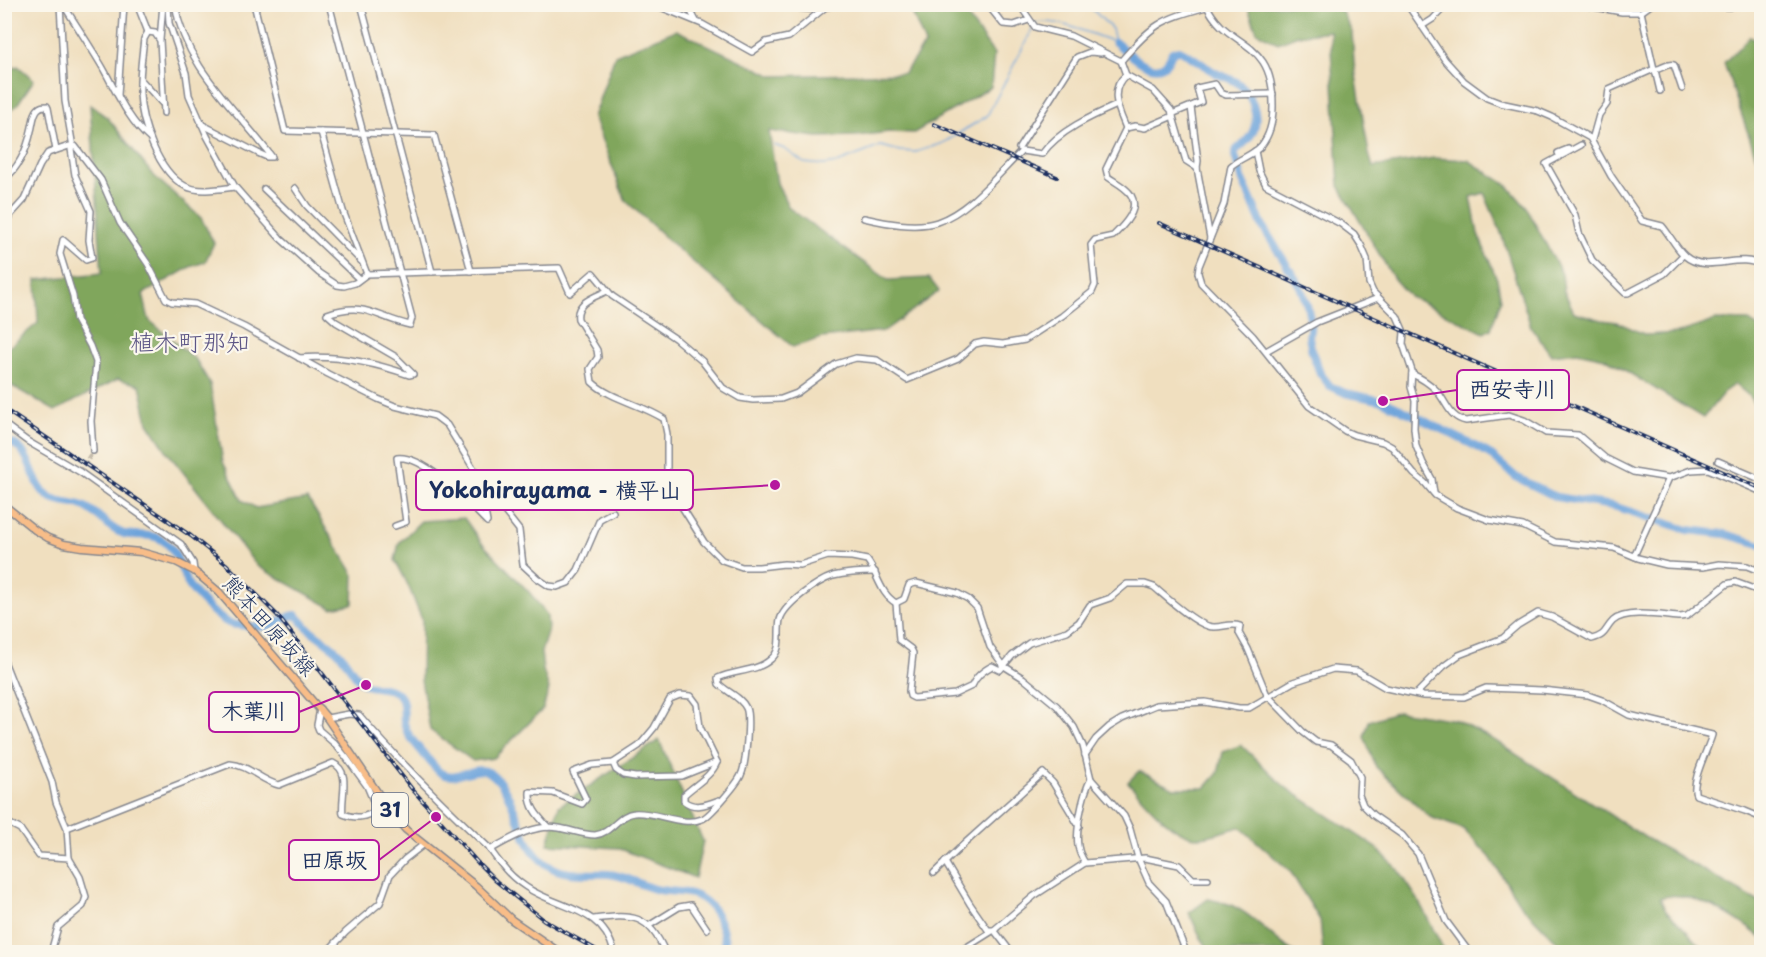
<svg xmlns="http://www.w3.org/2000/svg" width="1766" height="957" font-family="'Playpen Sans','Klee One',sans-serif">
  <rect width="100%" height="100%" fill="#fbf7ec"/>
  <filter id="ink" filterUnits="userSpaceOnUse"><feTurbulence type="fractalNoise" baseFrequency=".0167" numOctaves="2"/><feDisplacementMap in="SourceGraphic" scale="12" xChannelSelector="R" yChannelSelector="G"/><feConvolveMatrix kernelMatrix="1 2 1 2 8 2 1 2 1" color-interpolation-filters="sRGB"/></filter>
  <filter id="wash" filterUnits="userSpaceOnUse"><feTurbulence type="fractalNoise" baseFrequency=".008" numOctaves="4" result="noise"/><feDisplacementMap in="SourceGraphic" scale="24" xChannelSelector="R" yChannelSelector="G"/><feGaussianBlur stdDeviation="1.35" result="paint"/><feColorMatrix in="noise" values="0 0 0 0 0 0 0 0 0 0 0 0 0 0 0 0 0 1.4 0 .05"/><feComposite in="paint" operator="in"/></filter>
  <g filter="url(#wash)">
    <rect width="100%" height="100%" fill="#f0dfbf"/>
    <g fill="#80a65c" stroke="#4e6a5d" stroke-width="1.5">
      <path d="M909,5H959L994,54L991,87L914,133L889,132L857,136L817,137L769,131L777,183L789,208L888,280L929,278L939,291L884,331L822,338L793,347L679,250L625,200L593,117L615,55L676,30L773,76L904,73L925,44Z"/>
      <path d="M1249,5H1333L1342,12L1352,32L1354,63L1369,154L1373,167L1434,158L1468,160L1507,185L1526,207L1562,274L1564,291L1574,312L1602,320L1617,322L1646,335L1679,333L1716,320L1749,321L1761,329V415L1749,396L1735,384L1725,391L1703,418L1605,358L1577,352L1551,355L1531,327L1500,230L1484,193L1471,197L1478,234L1497,279L1501,300L1491,329L1484,333L1409,296L1394,279L1339,186L1330,31L1298,35L1278,43L1257,32L1248,8Z"/>
      <path d="M1750,36L1761,46V156L1756,157L1724,63Z"/>
      <path d="M18,66L34,80L17,105L5,115V71Z"/>
      <path d="M90,105L108,118L152,174L201,218L214,243L205,262L190,267L143,294L149,320L196,360L210,384L223,462L242,500L256,508L308,499L354,575L353,604L332,608L257,566L168,453L148,423L140,385L118,379L55,411L5,382L4,347H9L38,323L36,280L102,273Z"/>
      <path d="M464,518L481,542L530,593L547,615L548,630L541,652L543,670L549,689L543,709L494,758L473,761L430,730L421,680L422,620L408,585L395,560L399,543L421,521Z"/>
      <path d="M1398,711L1456,720L1494,740L1646,838L1761,903V938C1741,920 1686,886 1660,898L1666,910L1707,952H1567L1519,903L1490,857L1463,829L1430,817L1376,767L1364,737L1369,721Z"/>
      <path d="M659,740L703,841L695,878L618,848L548,844L559,806Z"/>
      <path d="M1241,745L1285,787L1377,848L1399,871L1417,898L1445,952H1320H1323L1320,920L1290,871L1240,827C1227,830 1211,837 1198,837C1173,837 1143,799 1128,782L1139,771L1174,788H1205L1218,773L1223,752Z"/>
      <path d="M1208,899C1216,901 1227,902 1235,907C1257,918 1273,939 1294,952H1211L1201,938L1189,913Z"/>
    </g>
    <g fill="none" stroke-linecap="round" stroke-linejoin="round">
      <g stroke="#6ea4db" stroke-width="1.5">
        <path d="M1035,24C1050,15 1098,37 1115,42L1112,29L1087,4"/>
        <path d="M774,145L785,149L804,163L824,165L837,163L881,146L900,151L916,152L943,143L987,116L1033,28"/>
      </g>
      <g stroke="#6ea4db" stroke-width="8">
        <path d="M1115,42C1130,54 1161,87 1172,52L1179,50C1192,56 1202,64 1214,72C1222,77 1232,78 1239,84C1254,97 1262,121 1249,138C1245,143 1240,147 1235,151V156L1243,181L1263,227L1300,286L1307,305L1311,323L1309,337L1312,352L1320,373L1330,386L1345,393L1383,401L1409,413L1471,444L1488,453L1516,477L1556,497L1613,506L1688,530L1725,534L1762,545"/>
        <path d="M4,442C32,442 29,482 48,496C58,503 71,501 83,506C99,512 107,529 124,534C136,537 149,533 160,539C176,547 179,565 186,580C190,591 220,621 231,624C239,626 253,626 262,627C273,627 285,616 296,615C301,619 303,624 308,628C318,637 331,644 340,654C349,663 354,679 366,685C377,689 392,686 400,696C405,702 403,715 404,723C405,727 407,732 409,735C411,739 438,772 441,773C458,783 477,761 493,775C519,798 517,843 546,864C563,877 587,873 608,874C625,875 639,885 655,889C667,892 680,891 691,894C716,901 726,930 725,952"/>
      </g>
    </g>
  </g>
  <g filter="url(#ink)">
    <g fill="none" stroke-linecap="round" stroke-linejoin="round">
      <path stroke="#c5bcac" stroke-width="5" stroke-dasharray="5 2.5" stroke-linecap="butt" d="M80,472L93,451"/>
      <g stroke="#86878e" stroke-width="8">
        <g id="minor">
          <path d="M60,4L65,101L73,147L71,149L75,175L91,211L89,240L92,258L86,260L63,240L60,254L73,296L76,320L90,346L96,362L91,421L93,451"/>
          <path d="M63,4C76,25 90,46 103,68C116,91 128,120 149,138"/>
          <path d="M137,4L148,32L155,33L159,39"/>
          <path d="M163,4L160,40L164,113"/>
          <path d="M168,4L169,23L186,73L189,95L207,136L235,187L280,238L319,273L337,285L344,286L355,283L367,274L559,268L570,293L593,273L612,296L676,339L702,361L723,388L740,398L753,400L781,399L797,393L836,364L856,358L877,360L907,380L958,359L975,344L984,342L1003,344L1025,340L1062,316L1092,292L1095,285L1091,245L1095,240L1113,236C1123,226 1140,210 1131,195C1126,187 1115,182 1108,177L1106,169L1126,128C1119,111 1108,90 1126,75"/>
          <path d="M175,4C185,68 236,108 272,157H267L258,153L201,124"/>
          <path d="M254,4L285,131L434,135L471,271"/>
          <path d="M361,4L432,272"/>
          <path d="M653,4L702,24L752,52L766,42L789,37L828,5"/>
          <path d="M687,4L696,21"/>
          <path d="M787,4L788,7L809,9L846,4"/>
          <path d="M987,4L1003,24L1014,25L1029,20"/>
          <path d="M1019,4L1035,27L1071,36L1121,61L1126,75L1153,90L1171,110L1186,161L1197,168"/>
          <path d="M1206,4C1227,51 1274,35 1273,107C1273,120 1270,135 1261,146C1253,155 1240,158 1231,166L1224,204L1199,266L1198,273L1201,283L1253,336L1309,406L1345,431L1354,435L1383,442L1392,447L1414,474L1425,483L1435,495L1457,508L1489,520L1523,526L1555,542L1614,548L1638,558L1667,565L1703,567L1719,564L1747,566L1762,572"/>
          <path d="M1407,4L1445,60L1464,81L1487,98L1500,103L1538,111L1552,117L1590,138L1611,176L1642,221L1662,226C1670,235 1675,247 1685,256C1707,275 1739,251 1762,266"/>
          <path d="M1578,4L1622,12H1641L1652,4"/>
          <path d="M1689,4L1730,7L1737,4"/>
          <path d="M1422,26L1433,19L1447,4"/>
          <path d="M148,32L144,39C142,55 139,79 140,94C141,122 158,172 185,186C199,193 219,189 235,187"/>
          <path d="M1121,61C1153,24 1160,20 1206,7"/>
          <path d="M1654,69C1661,71 1666,62 1674,65L1682,89"/>
          <path d="M1655,70L1660,91"/>
          <path d="M142,81L162,103"/>
          <path d="M118,95L124,4"/>
          <path d="M1191,107L1198,161L1197,168L1210,238"/>
          <path d="M1172,114L1201,102L1197,88L1215,84L1221,93L1226,95L1273,94"/>
          <path d="M1126,128L1135,126L1145,128L1173,116"/>
          <path d="M321,132L343,211L367,274"/>
          <path d="M1592,140L1599,115L1607,104L1609,89L1654,69L1641,12"/>
          <path d="M1581,145L1546,164L1575,215L1579,233L1592,260L1625,293H1628L1664,274L1683,255"/>
          <path d="M1019,148L1077,57L1090,52L1101,53"/>
          <path d="M1567,150L1558,153L1568,149"/>
          <path d="M1255,151L1259,171L1266,185L1341,224L1354,234L1361,245L1367,259L1369,283L1373,292L1397,316L1404,332L1403,344L1412,371L1411,387L1415,401L1414,428L1416,446L1423,463L1432,479L1434,493"/>
          <path d="M4,180C19,167 27,150 31,131C33,125 33,114 38,109C41,106 43,106 47,106L48,108L56,150"/>
          <path d="M295,188L307,206L361,261"/>
          <path d="M264,189L359,279"/>
          <path d="M864,218C886,223 916,229 937,222C970,211 998,174 1022,151L1042,154C1058,131 1092,116 1117,105"/>
          <path d="M4,222L24,200L40,165L48,153L69,146H75L101,180L120,223L148,264L166,299L172,302L195,304L244,327L328,374L378,399L395,406L435,416L447,425L483,484L519,530L523,565L537,578L549,586L557,587L568,583L578,570L600,519L613,512"/>
          <path d="M607,291C595,297 575,302 578,319L597,350L598,357L590,369L592,382C610,399 643,405 664,419L667,434V485L671,494L682,507L704,542L722,560L742,567H759L784,564L800,565L828,556L852,557L867,560C878,574 880,594 896,603"/>
          <path d="M1266,351L1317,322L1378,298"/>
          <path d="M299,358C335,355 375,363 409,375L413,374L396,357L336,322L327,314C366,301 375,317 410,325L412,318L329,4"/>
          <path d="M1412,374C1421,378 1429,383 1436,390C1447,402 1449,418 1466,421L1509,415L1524,420L1546,433L1578,435L1605,458L1633,472L1669,478L1691,470L1708,469L1762,492"/>
          <path d="M4,424L27,441L80,472L181,544L193,563L194,571"/>
          <path d="M1718,461L1762,480"/>
          <path d="M395,526L406,522L397,458C426,455 468,503 487,522L480,484"/>
          <path d="M1634,556L1669,478"/>
          <path d="M896,603L899,640L911,649L913,653L909,691L910,696L914,698L955,694L972,686C976,676 983,671 992,666L1000,670L1012,656L1029,643L1067,631L1079,622L1090,605L1110,598L1127,584H1145L1154,587C1166,597 1193,622 1208,626C1218,630 1229,622 1240,626L1239,633L1248,649L1267,695L1303,732L1316,742L1331,745L1351,760L1360,777L1359,795L1363,805L1373,815L1402,835L1418,854L1446,921L1469,952"/>
          <path d="M896,603L904,599L909,585L916,583L957,593L968,599L977,608L990,647L1004,666L1023,678L1057,706L1074,727L1083,746L1091,779L1124,816L1130,829L1138,858L1149,883L1166,901L1186,952"/>
          <path d="M4,661L52,782L56,802L67,828L69,858L80,877L86,897L83,906L58,927L51,952"/>
          <path d="M1416,694L1444,666L1459,655L1503,638L1518,625L1538,613L1552,617L1592,639C1607,635 1604,630 1613,621C1627,609 1663,616 1680,617L1687,616L1727,584L1735,582L1762,592"/>
          <path d="M327,718L349,714L359,715C399,761 443,805 488,847C493,853 497,860 502,865C508,873 517,881 526,887C558,909 603,907 614,952"/>
          <path d="M1085,755L1096,739L1109,727L1122,719L1156,705L1205,702L1239,708H1249L1293,682L1333,669L1357,671L1386,688L1423,696L1464,697L1486,688L1542,690L1588,695L1602,700L1629,715L1712,735C1708,749 1690,783 1696,795L1745,811L1762,818"/>
          <path d="M613,763L616,770L623,775L635,777L682,776L717,762"/>
          <path d="M4,821L20,829L39,856L69,858"/>
          <path d="M548,827C538,816 529,807 530,792L553,793L582,804L586,799L573,772L592,765L613,763L639,746L654,728L670,699L680,695L691,696L697,704L700,727L717,762C711,777 695,784 684,795V801C695,810 708,804 719,800"/>
          <path d="M67,828L230,764C249,765 261,781 279,785L333,763C352,772 340,798 343,814C356,819 365,818 377,810L367,786L346,757L335,744L319,730L317,725L320,709"/>
          <path d="M490,850C511,838 534,824 559,828C571,830 584,835 595,835C611,834 619,814 634,813C655,811 683,827 702,819C709,817 738,783 741,775C746,766 750,716 746,708C741,697 727,692 719,684L718,678C735,670 757,672 771,659C783,649 777,634 780,620C784,604 818,581 833,576C846,573 861,572 875,572"/>
          <path d="M945,862L970,904L988,930H994L1011,952"/>
          <path d="M1085,863C1083,859 1080,855 1079,850C1074,835 1083,793 1091,779"/>
          <path d="M934,873L964,844L1043,773L1053,783L1079,826"/>
          <path d="M594,919C632,914 649,914 665,952"/>
          <path d="M650,925L679,907L691,905L707,929"/>
          <path d="M327,952L346,932L380,903L390,875L405,859L423,845"/>
          <path d="M959,952L994,930L1034,896L1085,863L1145,858L1179,865L1193,879H1208"/>
        </g>
      </g>
      <g stroke="#86878e" stroke-width="9">
        <path id="major" d="M4,505L35,530L48,538L64,544L82,547L141,552L176,562L194,571L219,592L327,718L392,814L406,830L476,886L512,920L559,952"/>
      </g>
      <use href="#minor" stroke="#fff" stroke-width="5"/>
      <use href="#major" stroke="#f8bd88" stroke-width="6"/>
      <g stroke="#1b2f5e" stroke-width="4">
        <g id="rail">
          <path d="M934,124L1057,177"/>
          <path d="M1159,223L1762,489"/>
          <path d="M4,409L191,536L226,564L277,615L412,789L478,863L496,881L544,920L600,952"/>
        </g>
      </g>
      <use href="#rail" stroke="#fbf7ec" stroke-width="1.5" stroke-dasharray="4.5" stroke-linecap="butt"/>
    </g>
  </g>
  <g text-anchor="middle" stroke-width="4.5" stroke-linejoin="round" paint-order="stroke">
    <rect fill="#fbf7ec" stroke="#5e6b89" stroke-width="1.5" x="372" y="793" width="36" height="34" rx="4.5"/>
    <g font-size="20" font-weight="bold" fill="#1b2f5e">
      <text x="390" y="817">31</text>
    </g>
    <g font-size="21" fill="#1b2f5e" stroke="#fbf7ec">
      <text transform="translate(269 626) rotate(48)" y="7">熊本田原坂線</text>
    </g>
    <g font-size="24" fill="#5d5686" stroke="#fbf7ec">
      <text x="190" y="351">植木町那知</text>
    </g>
  </g>
  <path fill="none" stroke="#b5179e" stroke-width="2" d="M1383 401L1457 390M775 485L693 490M366 685L299 712M436 817L379 860"/>
  <g fill="#b5179e" stroke="#fbf7ec" stroke-width="2">
    <circle cx="1383" cy="401" r="6"/>
    <circle cx="775" cy="485" r="6"/>
    <circle cx="366" cy="685" r="6"/>
    <circle cx="436" cy="817" r="6"/>
  </g>
  <g fill="#fbf7ec" stroke="#b5179e" stroke-width="2">
    <rect x="1457" y="370" width="112" height="40" rx="6"/>
    <rect x="416" y="470" width="277" height="40" rx="6"/>
    <rect x="209" y="692" width="90" height="40" rx="6"/>
    <rect x="289" y="840" width="90" height="40" rx="6"/>
  </g>
  <g font-size="22" text-anchor="middle" font-weight="bold" fill="#1b2f5e">
    <text x="1513" y="397">西安寺川</text>
    <text x="555" y="498">Yokohirayama - 横平山</text>
    <text x="254" y="719">木葉川</text>
    <text x="334" y="868">田原坂</text>
  </g>
  <rect width="1766" height="957" fill="none" stroke="#fbf7ec" stroke-width="24"/>
</svg>
